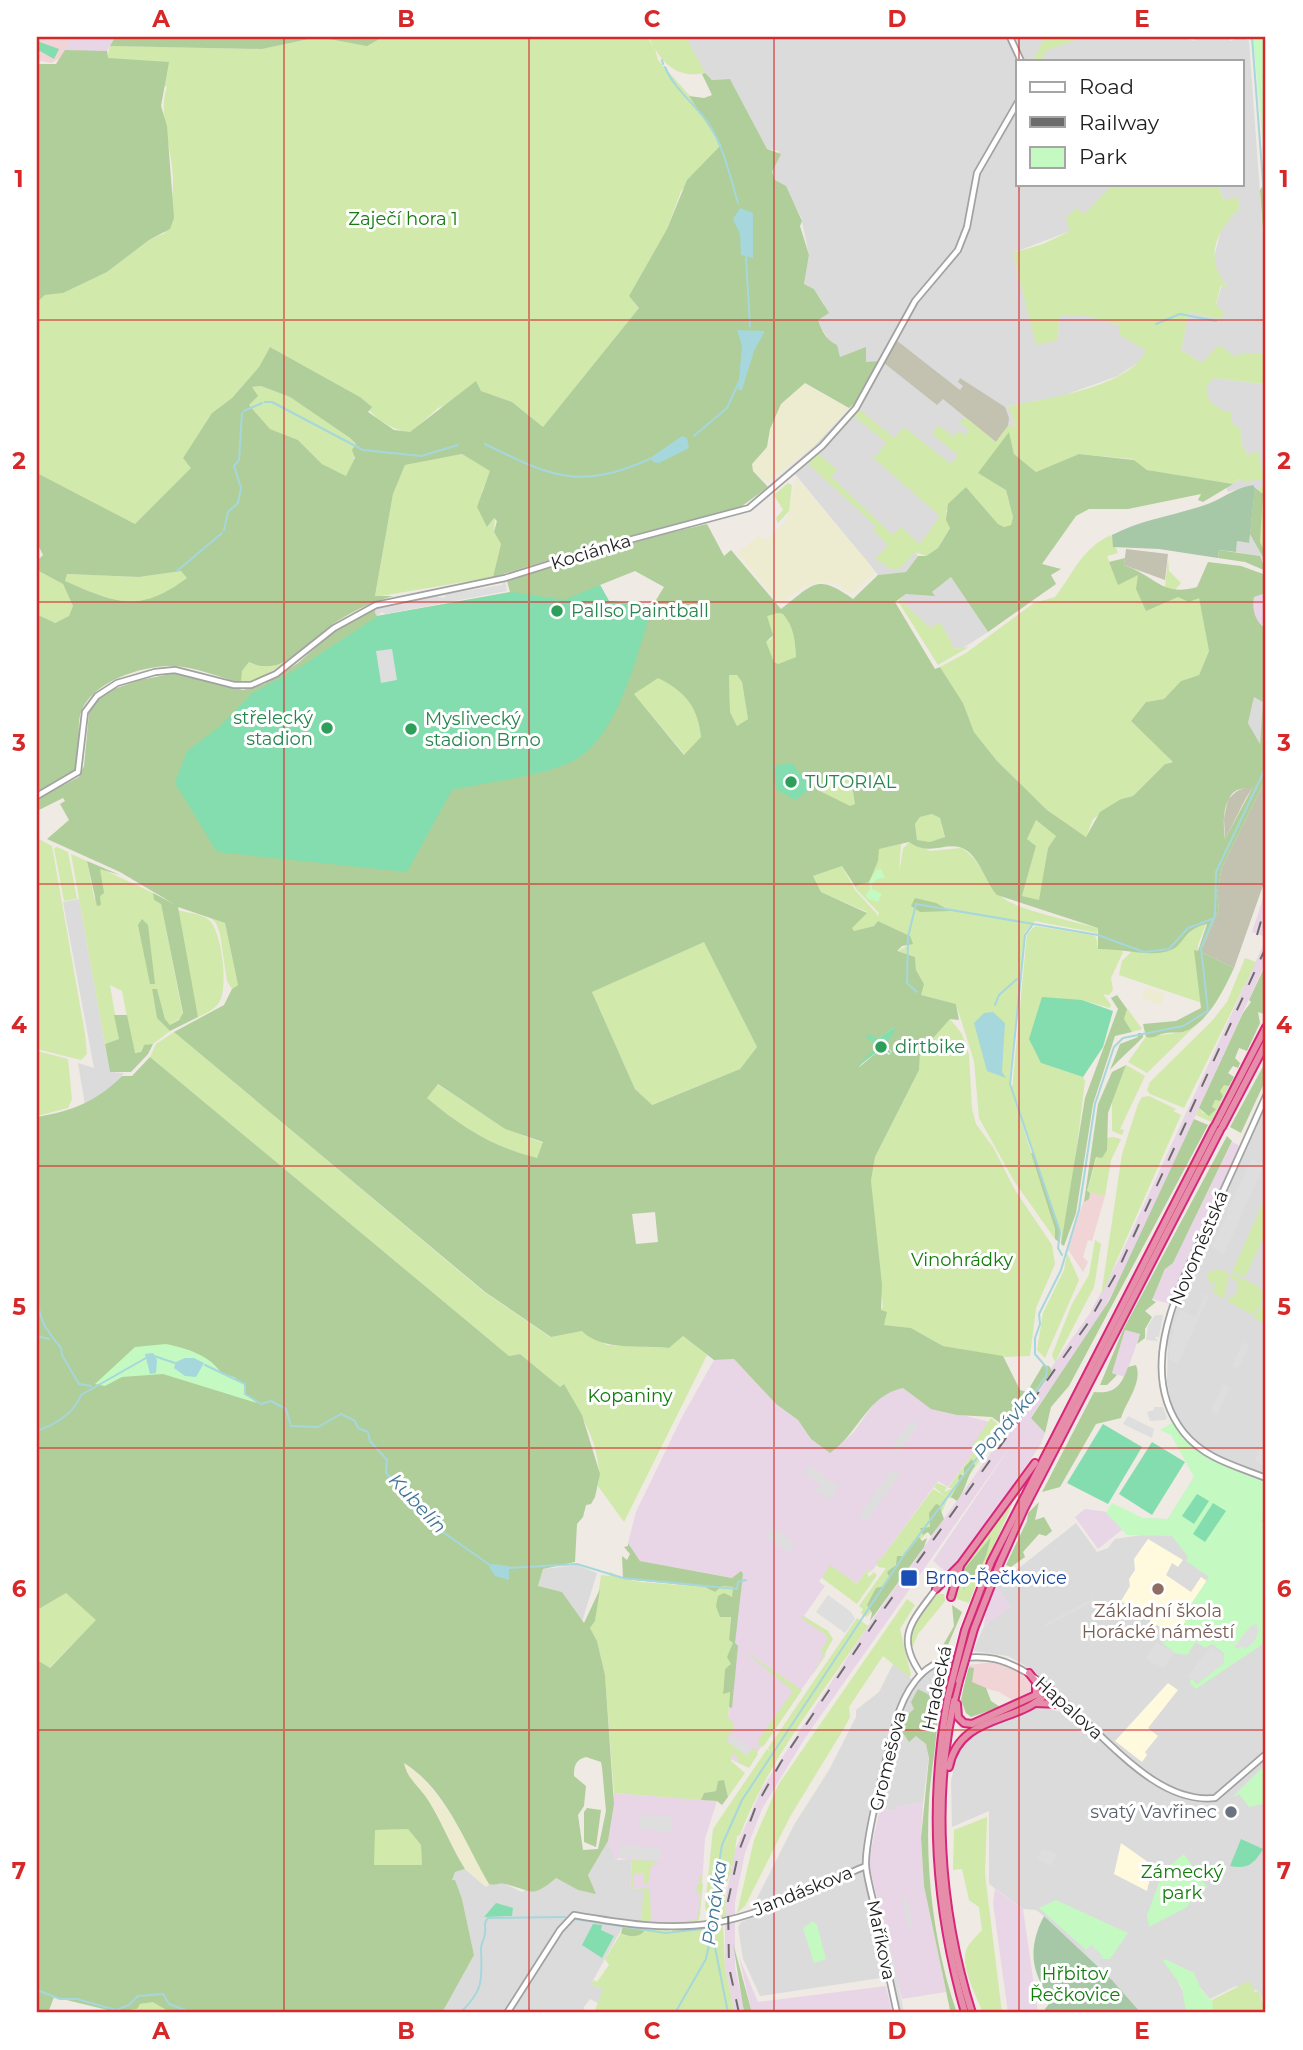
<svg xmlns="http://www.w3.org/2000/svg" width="1303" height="2050" font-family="Montserrat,sans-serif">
  <rect width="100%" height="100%" fill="#efeae4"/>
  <g fill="#dcdbdb">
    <path d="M686,37H1179L1195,41V37H1229L1230,41L1242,37L1249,41L1266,276V362L1265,354L1202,363L1181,350L1189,312L1219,319L1216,305L1222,285L1228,287L1217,275L1213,261L1222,226L1239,209L1238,198L1224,200L1217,184H1242V61H1018V184H1113L1070,231L1013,253L1036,344L1058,340L1059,316H1087L1119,325V335L1147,349L1142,360L1118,376L1062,396L1008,406L1016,426H1008L955,496L915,551L918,556L906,572L878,575L795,474L751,510L700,525L696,519L745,506L814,446L854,404L877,361L866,363V348L840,357L822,329L818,320L824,304L814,289L804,284L809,255L801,217L786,189L775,180L772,172L779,151L767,149L730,79L712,80L702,71Z"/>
    <path d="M1266,373V568L1260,556L1236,552L1237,541L1248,543L1252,485L1228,492L1226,487L1241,479L1248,455L1242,445L1240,428L1230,423L1224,411L1208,401L1206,386L1214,378L1263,384Z"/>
    <path d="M951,577L988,632L963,648L955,649L940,622L930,628L900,599L906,594L931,593Z"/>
    <path d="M1254,697L1263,699L1264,708L1260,745L1248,723Z"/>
    <path d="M79,899L110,1072L124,1073L107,1092L85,1105L78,1063L94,1068L63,902Z"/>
    <path d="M1266,1105V2008L1259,1991L1236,1986L1210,1999L1197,1984L1194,1973L1177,1966L1173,1971L1186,1998V2013H1141L1111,1979L1044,1916L1036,1910L1023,1909L989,1884V1811L952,1827L951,1781L958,1750L973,1734L1039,1707L1075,1715L1078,1712L1040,1676L1024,1665L1008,1656L973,1651L984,1626L1010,1607L996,1586L1076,1523L1097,1552L1108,1548L1115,1539L1142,1535V1518L1168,1519L1194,1477L1191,1468L1201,1461L1175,1422L1167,1382L1168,1333L1187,1279Z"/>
    <path d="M577,1565L597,1573L582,1622L562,1592L538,1587L543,1569Z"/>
    <path d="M950,1661L931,1739L923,1803L896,1807L894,1811L876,1808L867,1843L864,1869L887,1977L760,1996L743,1959L738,1927L741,1922L754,1917L751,1910L794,1825L829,1770L856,1717V1710L879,1692L893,1664L898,1665L916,1684L931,1669Z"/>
    <path d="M608,1841L616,1860L632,1859L630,1888L644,1889L641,1920L647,1921L645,1928L623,1926L591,1984L603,1989L600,2004L590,1999L584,2007L585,2013H442L474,1955L462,1899L451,1881L455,1872L465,1869L486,1887L489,1884H505L522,1892L556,1878L578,1890L595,1893L588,1875Z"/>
  </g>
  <g fill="#f0d4d6">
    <path d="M37,37H67L71,39L61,58L51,63L37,60Z"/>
    <path d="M1087,1192L1105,1196L1092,1241L1088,1240L1083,1257L1088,1262L1083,1272L1067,1248Z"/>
    <path d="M993,1662L1015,1670L1030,1680L1034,1685L1032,1692L1014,1701L999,1692L974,1685L966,1679L969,1665Z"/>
  </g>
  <g fill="#e8d6e7">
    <path d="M67,37H115L107,51L96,52L65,50L71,39Z"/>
    <path d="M1266,593V628L1256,620L1252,607L1254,597Z"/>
    <path d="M1266,889V937L1252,932Z"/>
    <path d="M1266,939V962L1127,1265L1099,1318L1031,1417L1045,1433L1041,1444L962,1559L947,1573L933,1561L1014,1441L805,1738L762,1809L745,1853L735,1902V1967L745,2013H735L725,1968V1901L735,1850L761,1790L868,1626L1090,1313L1118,1261Z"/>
    <path d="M1232,1142L1240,1146L1170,1304L1152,1299L1166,1268L1173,1263Z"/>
    <path d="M1125,1330L1140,1334L1125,1377L1112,1373Z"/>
    <path d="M734,1359L776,1404L798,1420L811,1439L830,1453L853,1433L877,1399L887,1391L903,1388L930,1407L990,1422L973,1446L976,1449L948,1487L938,1481L872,1571L867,1570L857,1584L852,1580L822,1577L819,1582L825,1586L804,1616L824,1630L829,1638L825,1656L747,1767L728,1758L734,1749L726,1742L739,1594L733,1578L640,1561L628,1543L636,1512L682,1417L714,1360Z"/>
    <path d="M1085,1509L1108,1512L1124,1528L1098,1549L1075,1517Z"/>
    <path d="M996,1586L1011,1607L984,1626L985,1615Z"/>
    <path d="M614,1793L717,1801L705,1839L700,1915L696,1922L663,1923L641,1920L644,1889L630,1888L632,1860L618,1858L616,1861L608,1841Z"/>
    <path d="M923,1803L921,1838L924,1886L946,1992L902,1999L870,1869V1855L880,1808L894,1811L895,1807Z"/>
    <path d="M995,1889L1023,1909L1038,2013H1008L993,1903Z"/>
    <path d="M739,1957L758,2002L886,1986L892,2013H752Z"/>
  </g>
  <g fill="#fffade">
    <path d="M1148,1539L1183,1560L1178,1567L1172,1563L1166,1575L1191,1592L1201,1577L1207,1581L1182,1618L1186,1621L1175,1637L1121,1601L1130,1586L1129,1579L1135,1570L1134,1559Z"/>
    <path d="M1168,1683L1178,1690L1148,1728L1158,1736L1145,1752L1147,1755L1142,1762L1115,1741Z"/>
    <path d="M1121,1843L1148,1862L1151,1873L1147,1891L1114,1874Z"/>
  </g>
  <g fill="#c3c1b0">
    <path d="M896,340L960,390L963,386L958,382L960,378L1005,407L1009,418L1008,426L996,442L943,399L937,405L884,363Z"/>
    <path d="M1126,549L1168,554L1165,580L1124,565Z"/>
    <path d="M1266,779V877L1234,968L1203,953V947L1219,909L1217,893L1222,867Z"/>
    <path d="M1255,784L1246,798L1225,839L1224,818L1228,799L1237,791Z"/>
  </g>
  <g fill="#eeecd0">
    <path d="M805,384L849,408L814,446L767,483L752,469V461L769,444L770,429L781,404L800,385Z"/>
    <path d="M796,477L872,567L874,574L851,594L839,585L822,582L803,587L780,605L737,553L758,536L767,540L787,520Z"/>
    <path d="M1146,987L1165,994L1161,1005L1142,998Z"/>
    <path d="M403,1763L419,1773L454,1818L489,1884L486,1887L465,1869L419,1787L408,1777Z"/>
  </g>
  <g fill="#d1e9ab">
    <path d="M318,37C341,39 364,51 383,37H647L653,46L649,37H686L705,73C681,78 667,68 655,49L658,60L698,105L721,145L681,191L667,229L629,296L639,308L543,427L512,402L481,391L438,408L410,433C389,429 370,416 360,397L270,347L259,367L232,398L212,413L183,458L192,468L135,524L37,473V302L45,295L63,293L107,272L149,240L165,233C168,217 173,200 173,184C174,151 157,118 167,87L107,58L110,46L262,49Z"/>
    <path d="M1045,37H1085L1047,50L1041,61H1033Z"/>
    <path d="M1113,184H1217L1224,200L1238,197L1239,209C1214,234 1204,259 1229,289L1221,285L1216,304L1225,313L1219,319L1189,312L1181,350L1202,363L1219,345L1237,358L1238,353L1265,354L1263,384L1214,378L1206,387L1209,401L1224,411L1232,412L1231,423L1240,428L1242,445L1248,455L1258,451L1264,479L1242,482L1240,479L1233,484L1147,470L1133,459L1079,454L1036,472L1014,454L1009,432L990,478L1006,490L1013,517L1011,525L1004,527L998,524L966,487L946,511L950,527L938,548L926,556L915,552L901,568L893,570L875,559L888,545L868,526L874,530L876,526L807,463L818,453L837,470L831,477L893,535L901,527L920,544L940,516L870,455L875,457L887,443L854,416L860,410L894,438L904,427L951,464L958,455L932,434L938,425L954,437L959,431L965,435L969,430L960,423L965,417L996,442L1008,426H1016L1008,406C1044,399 1132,387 1146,350L1119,335V325L1087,316H1059L1058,340L1036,345L1013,253L1043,244L1070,231L1066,218L1077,208L1084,214Z"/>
    <path d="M261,386L290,397L350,438L356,445L353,467L346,476L322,464L298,440L270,429L249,405L257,396L251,387Z"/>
    <path d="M462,454L491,471L482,491L488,526L495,517L494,532L501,544L493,577L375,597L393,494L405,465Z"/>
    <path d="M788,483L792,485L789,511L778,523L776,518L783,510L774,495Z"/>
    <path d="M1266,483V562L1260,542L1258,489Z"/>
    <path d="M1111,535L1118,553L1107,556L1118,584L1138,574L1178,597L1199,598L1209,651L1199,675L1181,681L1164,699L1146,702L1131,721L1173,761L1165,764L1133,796L1121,799L1093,819L1086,837L1047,810L997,761L974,732L963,703L940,667L966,653L1034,603L1055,597C1074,573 1081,549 1111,535Z"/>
    <path d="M1168,558L1169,571L1181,583L1173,592L1165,587Z"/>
    <path d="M37,570L63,584L73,606L70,616L54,623L38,615Z"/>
    <path d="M181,571L188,578C139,614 116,603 64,581L66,574L139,577Z"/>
    <path d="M900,599L930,628L940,622L955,649L969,647L938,665L898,601Z"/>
    <path d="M778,613L783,614C794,627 795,640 796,657L778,664L774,662L765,642L772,639L766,616Z"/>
    <path d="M290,660L258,679L241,683L242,671L249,662C265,670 275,666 290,660Z"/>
    <path d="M729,675H737L742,682L748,719L737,726L730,712Z"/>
    <path d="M658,677C685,691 698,707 701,737L685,755L634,694Z"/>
    <path d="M843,774L851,779L855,804L850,807L817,789Z"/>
    <path d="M932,814L940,818L945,838L930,842L917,840L915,824L920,817Z"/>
    <path d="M1036,820L1056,836L1048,848L1040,901L1022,896L1036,846L1027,839Z"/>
    <path d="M37,838L52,846L85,1034L87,1054L81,1060L37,1049Z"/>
    <path d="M909,842L930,851L961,848C981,858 985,884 1003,898C1018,910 1076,922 1098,928L1097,933L1035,921L1025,932L1009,1082L1055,1229V1239L1014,1181L979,1118L974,1061L956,1004L920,995L924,984L916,970L915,957L896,952L907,946L910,936L878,921L874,926L854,931L851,929L867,912L821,892L813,876L842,866L855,890L877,914V917L879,913L856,889L844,867L878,861V849L901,844L899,873L903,849Z"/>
    <path d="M57,847L68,852L77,899L64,901L54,848Z"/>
    <path d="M71,854L87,861L94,898L100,896V868L153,893L154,900L161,904L183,1016L170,1025L165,1019L157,989H152L157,1018L170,1031L153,1044L143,1046L140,1053L134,1052L122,991L110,985L119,1039L105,1044Z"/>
    <path d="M177,910C187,913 201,913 209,920C222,931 228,986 220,1001C216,1009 206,1013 198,1017Z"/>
    <path d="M211,918L225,923L238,985L232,989L227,981L220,934L216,923Z"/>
    <path d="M1206,924L1198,945L1197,971L1202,1003L1119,975L1122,961L1133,950C1143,955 1166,953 1176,946C1188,937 1190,928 1206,924Z"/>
    <path d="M1035,926L1093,935L1096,937L1098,949L1118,948L1123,952L1111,978L1113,990L1109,995L1103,994L1111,1005L1110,1008L1082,1000L1041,1063L1083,1077L1085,1081L1068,1218L1061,1244L1060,1229L1012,1089L1027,934Z"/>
    <path d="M704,941L757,1047L740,1069L651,1105L635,1089L592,992Z"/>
    <path d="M1245,958L1256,962L1184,1108L1150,1094L1147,1090L1150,1082L1211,1022L1227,1002Z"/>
    <path d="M1126,1007L1142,1029L1132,1032L1124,1019Z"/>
    <path d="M950,1019L962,1034L969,1055L972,1109L976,1124L993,1147L1015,1190L1052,1245L1055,1264L1036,1308L1030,1356L1006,1357L943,1346L911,1328L883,1325L886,1319L880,1310L883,1307L873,1215L871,1181L875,1157L919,1070L920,1053Z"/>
    <path d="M1197,1024L1147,1073L1128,1062L1146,1037L1184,1032Z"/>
    <path d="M174,1032L484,1292L550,1337L582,1331L607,1345L669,1348L683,1336L707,1355L624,1522L598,1486C604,1450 581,1413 563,1384L560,1387L520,1354L509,1356L150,1057L156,1044Z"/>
    <path d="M37,1051L68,1059L72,1099L68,1108L37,1116Z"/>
    <path d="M1126,1065L1145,1076L1120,1129L1124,1130L1122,1135L1112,1131V1102Z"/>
    <path d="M437,1084L505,1129L543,1143L537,1158C491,1146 463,1128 427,1098Z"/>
    <path d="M1224,1084L1229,1086L1211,1122L1196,1115L1199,1108L1203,1113L1215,1109L1212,1107L1215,1100L1220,1101L1223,1096L1220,1091Z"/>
    <path d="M1149,1096L1176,1109L1173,1111L1181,1115L1101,1296L1122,1154L1138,1104L1142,1097Z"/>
    <path d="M1113,1137L1121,1139L1111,1160L1105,1196L1087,1192L1097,1156L1102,1157L1107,1138Z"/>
    <path d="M1266,1196L1265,1234L1245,1277L1232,1272Z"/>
    <path d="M1095,1240L1101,1244L1094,1287L1055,1362L1052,1355L1072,1304L1089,1275Z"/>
    <path d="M1067,1253L1079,1280L1045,1358L1037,1350L1043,1313L1064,1270Z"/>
    <path d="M1217,1269L1229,1273L1224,1299L1214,1293L1215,1280L1211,1286L1206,1274Z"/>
    <path d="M1232,1274L1260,1287L1262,1305L1252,1315L1226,1300L1236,1295L1238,1282L1230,1277Z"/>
    <path d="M1263,1288L1266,1291V1323L1253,1318L1265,1304L1261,1296Z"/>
    <path d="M991,1418L1004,1430L987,1451L985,1448L981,1453L983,1456L970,1474H961L953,1498H948L942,1512L939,1509L931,1515L930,1527L920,1528L925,1535L898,1559L890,1577L867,1605L871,1612L866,1617L861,1613L863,1609L859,1606L886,1568L878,1567L876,1561L880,1560L933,1489L945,1496L934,1487L937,1483L947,1487L944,1492L953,1488H948L976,1449L972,1446Z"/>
    <path d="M1013,1502L969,1603L957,1599L954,1593L962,1568Z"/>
    <path d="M830,1565L857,1584L867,1570L872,1571L867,1573L869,1577L874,1572L877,1575L857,1604L822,1578Z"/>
    <path d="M610,1572L623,1579L641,1582L705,1587L715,1592L722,1586L733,1587L729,1640L733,1643L732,1665L725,1669L723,1693L730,1691L728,1718L734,1723V1731L727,1737L728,1742L747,1756L754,1747L758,1754L749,1768L739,1763L735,1753L731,1757V1761L745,1773L728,1797L724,1780L716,1791L704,1793L701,1800L614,1793L605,1675L597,1641L590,1628L595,1621L601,1575L609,1576Z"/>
    <path d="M66,1593L97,1620L49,1668L37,1660V1610Z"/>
    <path d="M937,1594H944L945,1601L918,1634L913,1646L910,1645L911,1630Z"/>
    <path d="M907,1599L915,1605L900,1629L911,1675L909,1677L883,1656L849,1707L850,1717L843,1730L791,1815L745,1906L737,1913L754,1840L778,1785Z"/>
    <path d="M803,1616L828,1631L833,1639L810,1679L825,1656L820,1652L828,1639L825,1634L802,1619Z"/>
    <path d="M857,1618L868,1626C822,1694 767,1762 740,1835L737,1836L733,1866H730L732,1870L725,1887V1918L710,1921L705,1907L713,1829L767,1749L770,1752L768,1748Z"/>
    <path d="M743,1650L802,1690L763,1747L758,1745L759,1739L793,1691Z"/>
    <path d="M987,1817L985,1874L1002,2013H983C977,1997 959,1965 967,1948C970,1942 977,1936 982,1930L979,1907L969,1900L962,1869L953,1870L954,1830Z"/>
    <path d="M408,1829L421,1845L422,1865H374V1830Z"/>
    <path d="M632,1860L658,1861L651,1866L648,1884L643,1883L644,1873H634L633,1887L650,1889L651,1919L648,1923L641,1921L644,1889L631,1888Z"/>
    <path d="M700,1876H703L700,1882L703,1884L699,1920L693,1923H659L697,1920L701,1893H696Z"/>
    <path d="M723,1926L725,1968L735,2013H594L603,1989L591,1984L594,1980L597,1982L609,1965L605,1959L621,1933L627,1936L640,1935L645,1928L669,1930L670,1933L672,1930L706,1928L712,1931L715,1927L717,1932Z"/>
    <path d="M1249,1981L1255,1992L1259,1991L1266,2013H1212V2000Z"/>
    <path d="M153,2001L171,2013L137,2012L138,2005Z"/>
  </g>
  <g fill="#b0ce99" fill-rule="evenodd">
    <path d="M115,37H383L367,46L318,37L262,49L110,46Z"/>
    <path d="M65,50L107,51L108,58L169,62L161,106L167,126L174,218L170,229L149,240L107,272L63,293L45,295L37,302V64H56Z"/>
    <path d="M705,73L712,80L730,79L767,149L781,154L772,172L775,180L786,186L802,221L800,226L809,255L804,284L814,289L829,313L818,320C822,331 826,340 837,345L840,357L866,347V362L878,361L854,404L849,408L805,383L781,404L770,429L767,447L752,464L753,471L768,487L738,509L616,540L493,577L501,544L494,532L497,521L494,518L487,527L477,507L490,471L462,454L405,465L393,494L375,596H393C371,602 351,612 333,624C308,642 283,679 249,662L242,671L241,683C219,677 196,667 173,666C144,665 92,681 81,712C75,730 84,753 75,770L37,792V611L38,615L55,623L69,616L73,606L63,584L37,570V561L43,555L37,543V473L135,524L191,468L183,458L212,413L232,398L259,367L270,347L360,397L372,407L368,412L394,430L410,432L476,381L481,391L512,402L543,427L639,308L629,296L667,229L687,180L721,145L689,96L704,98L712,95L702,74ZM261,386L290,397L350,438L356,444L352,450L355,458L346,476L322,464L298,440L270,429L249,405L258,396L252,387ZM181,571L187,578C139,614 115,603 65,581L67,574L139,577Z"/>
    <path d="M1262,187L1266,188L1265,257L1260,190Z"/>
    <path d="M1009,432L1014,454L1036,472L1079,454L1134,460L1147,470L1233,484L1203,502L1198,500L1201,494L1128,509H1089L1076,516L1042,564L1061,569L1051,575L1056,584L988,632L951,577L932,592L935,596L906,594L895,602L935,669L940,667L963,703L974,732L997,761L1047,810L1086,837L1100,812L1121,799L1133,796L1165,764L1173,762L1131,721L1146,702L1164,699L1181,681L1199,675L1209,651L1199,598L1189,602L1178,597L1146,611L1136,589L1138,575L1118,585L1109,562L1125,558L1124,565C1157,577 1162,597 1197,587L1208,562L1241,566L1266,575V593L1254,597C1251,611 1257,624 1266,628L1263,664L1266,670V779L1222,867L1217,893L1219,909L1203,947V953L1234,968C1224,989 1208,1024 1183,1032C1178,1033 1172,1032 1166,1033C1158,1034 1155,1039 1146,1037L1143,1024L1176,1021L1201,1008L1194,950L1198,951L1207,924C1184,929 1184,945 1171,950C1152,958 1119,948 1098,949V928L997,895C986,883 980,859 966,850C948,839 931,858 909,842L879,849L878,861L869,882L855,886L842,866L813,876L821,892L867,913L852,928L854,931L874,926L878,921L910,936L913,944L902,946L897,951L915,957L916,970L924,984L921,995L956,1004L959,1020L950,1019L920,1053L919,1070L875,1157L871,1181L882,1285L881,1310L887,1312L884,1325L911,1328L943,1346L1003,1356L1020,1390L1027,1392L1043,1365L1049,1366L1052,1371L1016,1422L1010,1419L1004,1424L1008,1429L992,1417L957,1415L931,1409L903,1388C867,1395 859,1433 830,1453L811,1439L798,1420L776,1404L734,1359L714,1360L683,1336L669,1348C642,1345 601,1351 582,1331L551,1337L485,1292L174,1032L224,1005L232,989L238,985L225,923L178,907L198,1017L170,1031L157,1018L152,989H157L165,1019L170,1025L179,1020L183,1013L161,904L154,900L153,893L174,904L120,872L47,839L69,820L60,804L65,801L63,798L37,811V799L79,777L84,766L89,713L95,701L111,690L140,680L176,673L243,690L264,684L298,663L336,630L375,609L377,616L510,592L507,581L630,542L707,524L724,556L731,550L781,609C814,584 816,573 853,599L878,575L906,572L918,556H926L938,548L950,528L946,520L948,504L966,487L998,524L1004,527L1011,525L1013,517L1006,490L978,473ZM635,571L664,587L653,605L609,601L600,585ZM778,613L783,614C794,627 795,640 796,657L778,664L774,662L766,642L773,635L767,616ZM729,675H737L742,682L748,719L737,726L730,712ZM658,678C685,691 698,707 701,737L684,755L634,694ZM1254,697L1263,702L1260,744L1248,723ZM844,775L851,779L855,804L850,806L818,790ZM1254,785L1225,839C1223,826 1222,798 1237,790C1243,788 1248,789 1254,785ZM932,814L940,818L945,837L930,842L917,840L915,824L920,817ZM1036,820L1056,836L1048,848L1039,900L1022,896L1036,846L1027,839ZM704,942L757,1047L740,1069L652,1105L635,1089L592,992ZM893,1028L895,1029L886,1045L892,1052L889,1055L881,1049L858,1068L874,1049L873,1043ZM438,1084L505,1129L543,1142L537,1158C491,1146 463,1128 427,1098ZM655,1212L658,1242L636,1244L632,1214Z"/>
    <path d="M1255,488L1263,494L1260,542L1266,555L1263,557L1250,534Z"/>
    <path d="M1219,550L1260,556L1266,571L1245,562L1218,558Z"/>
    <path d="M87,861L120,875L100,869L104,893L100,896L101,905L97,906Z"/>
    <path d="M915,898L936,903L950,911L920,912L911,906Z"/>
    <path d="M142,919L148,925L155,984H150L138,925Z"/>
    <path d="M1266,964V1009L1264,1014L1258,1012L1260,1023L1247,1051L1239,1048L1235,1058L1240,1063L1238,1068L1233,1066L1228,1073L1234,1077L1229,1086L1224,1085L1220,1091L1223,1096L1220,1101L1215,1100L1212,1107L1216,1109L1209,1116L1199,1108L1243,1013L1251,1002L1249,1000Z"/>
    <path d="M1117,995L1127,1009L1124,1019L1132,1032L1115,1036L1093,1104L1076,1213L1064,1246L1061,1244L1085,1098L1118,1009L1111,998Z"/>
    <path d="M114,1015H127L135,1053L141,1052L144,1045L153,1044L148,1054L131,1072H110L105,1044L119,1039Z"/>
    <path d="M1138,1033H1143V1037C1132,1049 1120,1058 1110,1070L1120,1044L1138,1037Z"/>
    <path d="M150,1057L509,1356L520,1354L560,1387L564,1384L582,1415L600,1474L595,1497L591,1504L586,1505L583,1517L577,1524L575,1562L543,1569L538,1586L562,1592L584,1623L600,1589L595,1621L590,1628L597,1641L605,1675L614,1804L608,1841L588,1875L596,1894L578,1890L556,1878C530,1900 533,1890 505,1884C499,1882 496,1886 489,1884C464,1842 447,1790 404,1763C407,1779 420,1787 428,1800C442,1822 451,1847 465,1869L455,1872L452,1880H455L462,1899L474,1955L442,2013H171L153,2002L140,2004L137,2009L116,2012L54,1997L48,2013H37V1660L50,1668L96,1620L66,1593L37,1610V1117C72,1111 96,1102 122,1076H132ZM586,1757L601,1762L602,1767L606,1811L598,1849L583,1850L578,1815L584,1806L586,1786L574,1776C574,1766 575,1760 586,1757ZM408,1829L421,1845L422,1865H374L375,1830Z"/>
    <path d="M1266,1061V1079L1241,1133L1230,1127Z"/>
    <path d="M1126,1065L1108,1113L1107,1150L1102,1158L1096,1157L1087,1191L1090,1193L1089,1199L1084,1202L1098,1104L1112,1072Z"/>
    <path d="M1194,1119L1208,1125L1069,1386L1051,1407L1045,1433L1031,1418L1109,1301Z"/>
    <path d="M1227,1136L1232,1141L1173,1263L1165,1269L1152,1300L1156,1302L1145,1311L1152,1317L1145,1329V1338L1137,1344L1140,1334L1125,1330L1112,1373L1117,1375L1107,1385H1100L1123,1330Z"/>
    <path d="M1031,1153H1034L1060,1229V1243L1055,1239V1229Z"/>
    <path d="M1136,1365C1143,1382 1126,1402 1121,1418L1096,1424L1060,1487L1042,1492L1094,1392C1115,1394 1121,1386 1128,1367Z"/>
    <path d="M972,1459L975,1466C966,1477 968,1486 957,1501L951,1497L960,1481L958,1478L960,1474L964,1476V1468Z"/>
    <path d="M1039,1502L1035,1520L1044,1517L1052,1531L1046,1536L1039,1534L1023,1552L1025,1557L1011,1567L1006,1565L1027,1521L1028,1513Z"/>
    <path d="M936,1504L939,1505L944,1519L931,1536L928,1532L923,1535L920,1528L930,1527L929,1513Z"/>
    <path d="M919,1537L922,1541L927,1538L924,1547L870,1621L872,1613L867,1605L876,1588L884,1586L890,1578L887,1572L896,1565L897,1556H904Z"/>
    <path d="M991,1537C988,1549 985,1562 978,1571C971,1579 967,1579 964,1590L962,1572Z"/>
    <path d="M628,1543L640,1561L732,1578L741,1571L743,1574L735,1643L738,1646L732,1708L729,1707L730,1692L723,1694L725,1669L731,1664L727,1657L733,1643L729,1640L731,1617H720L716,1606L718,1596L724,1593L732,1597L733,1587L722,1586L715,1592L705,1587L623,1579L622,1556L627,1560L630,1554L624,1547L628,1546Z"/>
    <path d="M952,1605L962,1612L945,1652L938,1654L954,1626Z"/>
    <path d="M968,1667L974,1668L972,1682L986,1688L991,1701L1000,1707L971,1717L966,1713L961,1700Z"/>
    <path d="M918,1689L937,1699C941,1720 930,1775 929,1801C925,1871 934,1946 957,2013H951L950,2010L924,1886L921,1838L929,1758L926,1744L916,1736L909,1742L901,1730L905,1717L914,1709L911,1702Z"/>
    <path d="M724,1780L728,1797L722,1805L717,1801L701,1800L704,1793L716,1791L718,1781Z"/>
    <path d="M587,1808L601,1810L596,1847L584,1842V1812Z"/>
    <path d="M623,1926L645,1928L644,1931C640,1938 627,1937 621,1933Z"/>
    <path d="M733,1943L752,2013H745L743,2006Z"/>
  </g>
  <g fill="#a6c8a6">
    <path d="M1253,485L1255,488L1249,543L1237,541L1236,552L1219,550L1218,558L1159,549L1113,547L1112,535C1141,520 1171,516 1202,506C1220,501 1233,488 1253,485Z"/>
    <path d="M1044,1916L1111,1979L1141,2013H1042L1052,2000C1030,1972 1028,1947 1044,1916Z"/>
  </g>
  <g fill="#c4f9c2">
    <path d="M1253,37H1266V174Z"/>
    <path d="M881,869L885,878L877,879L872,884V889L882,894L878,902L868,899L865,895L870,890L869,882L876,870Z"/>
    <path d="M166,1344C186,1348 210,1355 222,1374L234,1377L245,1385V1394L257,1403L163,1374L122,1377L105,1386L95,1384L135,1347Z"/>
    <path d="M1172,1423C1197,1457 1228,1468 1266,1482V1512L1261,1521L1265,1524L1262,1528L1266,1533V1642L1196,1689L1190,1684L1191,1678L1197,1684L1224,1663V1653L1212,1644L1205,1648L1196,1642L1187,1655L1175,1653L1162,1643L1176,1636L1186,1621L1182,1618L1209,1577L1186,1561L1188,1557L1172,1536L1127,1535L1106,1513L1112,1503L1143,1518L1168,1519L1194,1477L1171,1435L1160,1430Z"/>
    <path d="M1266,1764V1798L1263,1804L1249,1807L1239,1794L1232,1797Z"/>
    <path d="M1184,1854L1207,1887L1191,1900L1187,1907L1149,1927L1147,1915L1160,1880L1169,1866Z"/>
    <path d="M1056,1900L1128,1933L1110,1959H1101L1103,1957L1091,1945L1086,1950L1039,1908Z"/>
    <path d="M813,1921L817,1925L826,1959L814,1963L803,1928Z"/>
    <path d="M1165,1959L1194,1973L1202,1991L1213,2002L1212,2013H1186L1182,1987L1163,1961Z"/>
  </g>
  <g fill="#83ddae">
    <path d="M37,41L59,49L54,59L40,51L37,54Z"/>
    <path d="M600,585L609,601L653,605C637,652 620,736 573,761C548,775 483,783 452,790L407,872L217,852L175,783L187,751L219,727L251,694L297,669L378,616L513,592L564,600Z"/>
    <path d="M792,763L808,784L809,790L795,800L777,790L772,766Z"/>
    <path d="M1042,997L1082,1000L1113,1011L1103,1047L1083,1077L1041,1063L1029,1039Z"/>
    <path d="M893,1028L896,1029L886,1045L892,1054L881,1049L856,1068L874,1049L873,1043L866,1037L869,1034L878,1039Z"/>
    <path d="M1103,1424L1142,1447L1108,1504L1067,1483Z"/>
    <path d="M1152,1442L1185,1462L1152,1515L1119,1494Z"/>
    <path d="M1197,1494L1209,1501L1194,1524L1182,1516Z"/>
    <path d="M1213,1503L1226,1511L1205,1542L1193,1534Z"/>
    <path d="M1241,1839L1263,1849C1255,1863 1247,1870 1230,1866Z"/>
    <path d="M496,1903L513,1908L512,1916L484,1917Z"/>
    <path d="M593,1924L602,1925L601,1930L614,1936L602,1958L582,1945Z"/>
  </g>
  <g fill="#dedede">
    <path d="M505,581L507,591L386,614L382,612L377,616L375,613V609L384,606L436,596L444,598L446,594L502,585Z"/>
    <path d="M392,649L397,680L381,683L376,651Z"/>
    <path d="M1251,1159L1264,1165L1224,1254L1212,1247Z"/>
    <path d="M1205,1294L1209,1296L1178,1364L1170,1360L1168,1350L1174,1329L1172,1328L1180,1310L1196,1317Z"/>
    <path d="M1155,1315H1163L1159,1337H1155L1158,1341L1146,1340L1148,1326Z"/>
    <path d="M1243,1342L1249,1345L1238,1369L1232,1366Z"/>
    <path d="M1223,1384L1230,1387L1217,1414L1211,1411Z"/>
    <path d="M1154,1407H1163L1167,1418L1165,1420L1150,1421L1147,1412L1154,1410Z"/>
    <path d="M1128,1416L1154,1429L1152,1438L1123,1424Z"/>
    <path d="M915,1421L918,1426L899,1452L892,1447L910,1422Z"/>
    <path d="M1266,1432V1463L1265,1467L1255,1461Z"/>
    <path d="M808,1465L839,1486L829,1500L810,1486L819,1489L821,1486L803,1472Z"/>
    <path d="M892,1469L900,1475L867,1521L859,1515Z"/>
    <path d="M773,1527L795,1544L788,1552L766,1536Z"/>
    <path d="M828,1595L851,1612L855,1619L845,1633L816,1612Z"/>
    <path d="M1093,1598L1094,1601L1046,1627L1045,1624Z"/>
    <path d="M1256,1624L1259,1630L1254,1642L1245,1649L1242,1646L1239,1649L1234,1647L1251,1626Z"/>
    <path d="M1157,1642L1174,1653L1164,1668L1145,1659Z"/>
    <path d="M1211,1646L1224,1656V1663L1199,1682L1190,1679L1187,1677Z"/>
    <path d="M732,1735L752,1749L747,1756L728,1742Z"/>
    <path d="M640,1814L671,1817V1832L639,1829Z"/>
    <path d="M620,1844L661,1849L660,1861L620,1857Z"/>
    <path d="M1042,1849L1057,1854L1051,1866L1037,1859Z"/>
    <path d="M902,1896L908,1900L913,1934L909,1931Z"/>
    <path d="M1091,1945L1103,1957L1099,1962L1106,1970L1104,1972L1084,1952Z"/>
    <path d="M891,1947L904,2013H897L884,1950Z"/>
  </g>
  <g fill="#a5d7dc">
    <path d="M740,208L753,213V258L741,255L740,234L733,219Z"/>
    <path d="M737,330L765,331L754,351L742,390H738L742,346Z"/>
    <path d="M682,436L687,438L689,448L659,463L653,462L650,458Z"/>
    <path d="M993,1012L1005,1023L1002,1072L1006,1078L987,1071L974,1023L984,1013Z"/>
    <path d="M153,1353L157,1360L156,1373L150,1374L145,1354Z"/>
    <path d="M185,1358H194L204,1363L196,1377L185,1376L174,1368L176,1362Z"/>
    <path d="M492,1564L509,1566V1580L495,1576L489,1567Z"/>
  </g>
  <path fill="#fff" d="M986,1560L1003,1567L981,1623L960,1699L942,1696L960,1627Z"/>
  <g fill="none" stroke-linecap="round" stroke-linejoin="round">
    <g stroke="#a5d7dc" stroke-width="2">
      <path d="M1252,37L1266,222"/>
      <path d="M662,60L663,64"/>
      <path d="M665,67C674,89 696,105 709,124C724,148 730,176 738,203"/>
      <path d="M746,257L750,326"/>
      <path d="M1156,324L1180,314L1216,321"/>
      <path d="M265,402H272L363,450L421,456L458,445"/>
      <path d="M244,411L262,403"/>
      <path d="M694,436L727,408L739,382"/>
      <path d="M485,444C552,477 579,491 652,458"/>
      <path d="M224,530L228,512L238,503L241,488L234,466L239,460L242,413"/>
      <path d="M177,571L222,533"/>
      <path d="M1033,924L1025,935L1010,1084L1060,1232L1058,1248L1062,1255"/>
      <path d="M917,992L907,983L908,937L916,904L1098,935L1144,952L1169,949L1188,928L1212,919"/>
      <path d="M995,1005L999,995L1017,979"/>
      <path d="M37,1288C38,1319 43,1326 61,1348L62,1355L79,1384L91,1386"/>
      <path d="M37,1336L49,1339"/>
      <path d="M154,1356L175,1363"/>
      <path d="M205,1365L245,1384V1394L261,1404L271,1401L286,1409L291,1426L318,1427L341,1414L355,1421L358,1428L368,1432L370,1441L387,1460L386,1473L430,1523L490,1565"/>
      <path d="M37,1431C56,1424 74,1414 81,1395L146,1358"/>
      <path d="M509,1568L577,1564L623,1578L737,1589L738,1582L746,1580"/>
      <path d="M575,1919L665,1933L712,1928"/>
      <path d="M714,1920V1893L722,1845L742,1800L904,1555L1001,1426L1021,1411L1046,1376L1047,1368L1035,1354V1338L1040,1324L1039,1314L1061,1270L1079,1210L1095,1104L1114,1047L1123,1038L1183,1026L1208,1011L1201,948L1215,915L1216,872L1266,767"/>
      <path d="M712,1932L728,2013"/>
      <path d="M37,1990L60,1999H77L116,2010L129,2005L138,1996L163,1994L169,2004L185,2010L184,2013"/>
      <path d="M460,2013C484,1990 482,1980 481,1949C481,1942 485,1939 485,1933C486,1925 483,1924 488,1918L565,1917"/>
      <path d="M675,2013L706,1959L713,1925"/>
    </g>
    <g stroke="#a2a2a2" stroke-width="8">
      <g id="minor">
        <path d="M1010,37L1021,61"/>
        <path d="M37,796L78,772L85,712L97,696L117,683L155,672L175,670L234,685H251L276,674L334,628L376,605L505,578L614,544L749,508L822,446L856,408L915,301L958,250L967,227L977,173L1018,102"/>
        <path d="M1266,1096C1248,1136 1230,1177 1211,1217C1183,1280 1132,1368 1184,1433C1205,1459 1236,1466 1266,1478"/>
        <path d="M921,1674C894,1636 913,1621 936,1589"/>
        <path d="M507,2013L560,1930L574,1915C620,1923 667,1931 714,1923C766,1914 817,1886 866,1866"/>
        <path d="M897,2013C890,1982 884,1951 877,1919C874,1902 868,1884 866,1867C864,1839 888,1753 896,1721C904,1693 921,1662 953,1659C967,1657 982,1656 995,1659C1072,1677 1134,1807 1215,1798L1266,1754"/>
      </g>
    </g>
    <g stroke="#d8267b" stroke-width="10">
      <g id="highway">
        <path d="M1216,1124L1266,1027"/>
        <path d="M1222,1127L1266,1043"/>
        <path d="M991,1562L1214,1127"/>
        <path d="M999,1565L1024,1509L1220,1130"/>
        <path d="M936,1589L961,1564L1035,1463"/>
        <path d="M951,1597L960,1566"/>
        <path d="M1029,1673L1036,1682V1693"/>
        <path d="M959,1681C930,1789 939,1908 972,2013"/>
        <path d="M948,1697C928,1805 935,1907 965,2013"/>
        <path d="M1035,1703L1059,1704L1074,1711"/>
        <path d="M957,1704L958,1717L964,1723L972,1724L1049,1689"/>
        <path d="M949,1767C960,1711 1024,1725 1050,1689"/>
      </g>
    </g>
    <use href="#minor" stroke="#fff" stroke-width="4.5"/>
    <use href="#highway" stroke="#e68da9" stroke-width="6"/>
    <g stroke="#6c6c6c" stroke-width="2" stroke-dasharray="14 14" stroke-linecap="butt">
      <path d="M1257,935L1266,904"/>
      <path d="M1190,1112L1266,947"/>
      <path d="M739,2013L729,1967L728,1901L739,1851L756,1806L781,1762L874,1623L1088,1323L1117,1272L1189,1116"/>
    </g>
    <g stroke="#d8267b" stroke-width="10" stroke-linecap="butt">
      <g id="highway-bridge">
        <path d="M959,1681L974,1629L999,1565"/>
        <path d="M948,1697L965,1630L991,1562"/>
      </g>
    </g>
    <use href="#highway-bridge" stroke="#e68da9" stroke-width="6"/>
  </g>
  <path fill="none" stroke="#d62828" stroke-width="2" stroke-opacity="0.55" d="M284,37V2013M529,37V2013M774,37V2013M1019,37V61M1019,184V2013M37,320H1266M37,602H1266M37,884H1266M37,1166H1266M37,1448H1266M37,1730H1266"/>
  <g fill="#2e9e5b" stroke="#fff" stroke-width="2.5">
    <circle cx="557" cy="611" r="7"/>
    <circle cx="327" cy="728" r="7"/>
    <circle cx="411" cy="729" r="7"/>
    <circle cx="791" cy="782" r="7"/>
    <circle cx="881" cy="1047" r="7"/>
  </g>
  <rect fill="#1a4fb4" stroke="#fff" stroke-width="2.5" x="900" y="1569" width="18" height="18" rx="3.5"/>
  <circle fill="#8d6e63" stroke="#fff" stroke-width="2.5" cx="1158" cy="1589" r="7"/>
  <circle fill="#6b7280" stroke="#fff" stroke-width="2.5" cx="1231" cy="1812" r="7"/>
  <g text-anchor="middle" stroke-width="6" stroke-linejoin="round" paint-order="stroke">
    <g font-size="18" fill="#127c0d" stroke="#fff">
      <text x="403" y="225">Zaječí hora 1</text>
      <text x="962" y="1266">Vinohrádky</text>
      <text x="630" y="1402">Kopaniny</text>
      <text x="1182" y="1878">Zámecký<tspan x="1182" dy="21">park</tspan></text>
      <text x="1075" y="1980">Hřbitov<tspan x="1075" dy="21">Řečkovice</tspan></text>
    </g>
    <g font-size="18" fill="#1e1e1e" stroke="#fff">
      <text transform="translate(591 552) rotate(-17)" y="6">Kociánka</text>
      <text transform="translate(1199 1248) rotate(-67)" y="6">Novoměstská</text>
      <text transform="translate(937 1688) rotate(-78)" y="6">Hradecká</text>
      <text transform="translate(1069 1708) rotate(42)" y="6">Hapalova</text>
      <text transform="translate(888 1761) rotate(-76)" y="6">Gromešova</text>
      <text transform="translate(803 1891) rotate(-22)" y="6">Jandáskova</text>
      <text transform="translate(881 1940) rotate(78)" y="6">Maříkova</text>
    </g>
    <g font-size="18" fill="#27864d" stroke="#fff" text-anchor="start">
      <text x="571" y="617">Pallso Paintball</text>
      <text x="313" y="724" text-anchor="end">střelecký<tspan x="313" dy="21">stadion</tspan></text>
      <text x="425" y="725">Myslivecký<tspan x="425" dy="21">stadion Brno</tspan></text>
      <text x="805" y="788">TUTORIAL</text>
      <text x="895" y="1053">dirtbike</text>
    </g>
    <g font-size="18" fill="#164399" stroke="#fff" text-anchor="start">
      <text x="925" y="1584">Brno-Řečkovice</text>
    </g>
    <g font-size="18" fill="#785e54" stroke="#fff">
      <text x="1158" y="1617">Základní škola<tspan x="1158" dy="21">Horácké náměstí</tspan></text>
    </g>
    <g font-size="18" fill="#5b616d" stroke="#fff" text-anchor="end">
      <text x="1217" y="1818">svatý Vavřinec</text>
    </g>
    <g font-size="19" font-style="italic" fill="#427796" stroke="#fff">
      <text transform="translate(1005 1424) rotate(-49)" y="7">Ponávka</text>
      <text transform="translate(418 1503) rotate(47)" y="7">Kubelín</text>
      <text transform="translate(714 1903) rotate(-82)" y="7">Ponávka</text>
    </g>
  </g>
  <rect width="1303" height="2050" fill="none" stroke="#ffffff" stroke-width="77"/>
  <rect x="1016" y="60" width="228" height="126" fill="#ffffff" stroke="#a5a5a5" stroke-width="2"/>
  <rect x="1030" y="82" width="35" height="10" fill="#ffffff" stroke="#a5a5a5" stroke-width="2"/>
  <text x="1079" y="94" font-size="21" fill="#1e1e1e">Road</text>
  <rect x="1030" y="117" width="35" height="10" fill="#6c6c6c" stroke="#a5a5a5" stroke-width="2"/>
  <text x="1079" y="130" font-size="21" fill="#1e1e1e">Railway</text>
  <rect x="1030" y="147" width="35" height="21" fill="#c4f9c2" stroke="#a5a5a5" stroke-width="2"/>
  <text x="1079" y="164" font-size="21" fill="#1e1e1e">Park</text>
  <rect x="38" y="38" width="1226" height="1973" fill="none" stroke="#d62828" stroke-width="2.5"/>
  <g font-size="23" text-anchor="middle" font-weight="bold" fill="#d62828">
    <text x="161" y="27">A</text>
    <text x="406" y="27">B</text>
    <text x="652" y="27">C</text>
    <text x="897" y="27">D</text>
    <text x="1142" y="27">E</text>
    <text x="19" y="187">1</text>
    <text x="1284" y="187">1</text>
    <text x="19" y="469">2</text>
    <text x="1284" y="469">2</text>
    <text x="19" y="751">3</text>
    <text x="1284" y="751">3</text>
    <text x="19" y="1033">4</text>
    <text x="1284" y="1033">4</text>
    <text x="19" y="1315">5</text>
    <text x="1284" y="1315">5</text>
    <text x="19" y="1597">6</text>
    <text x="1284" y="1597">6</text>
    <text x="19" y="1879">7</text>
    <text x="1284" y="1879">7</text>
    <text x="161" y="2039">A</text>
    <text x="406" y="2039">B</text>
    <text x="652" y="2039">C</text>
    <text x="897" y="2039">D</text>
    <text x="1142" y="2039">E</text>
  </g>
</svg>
